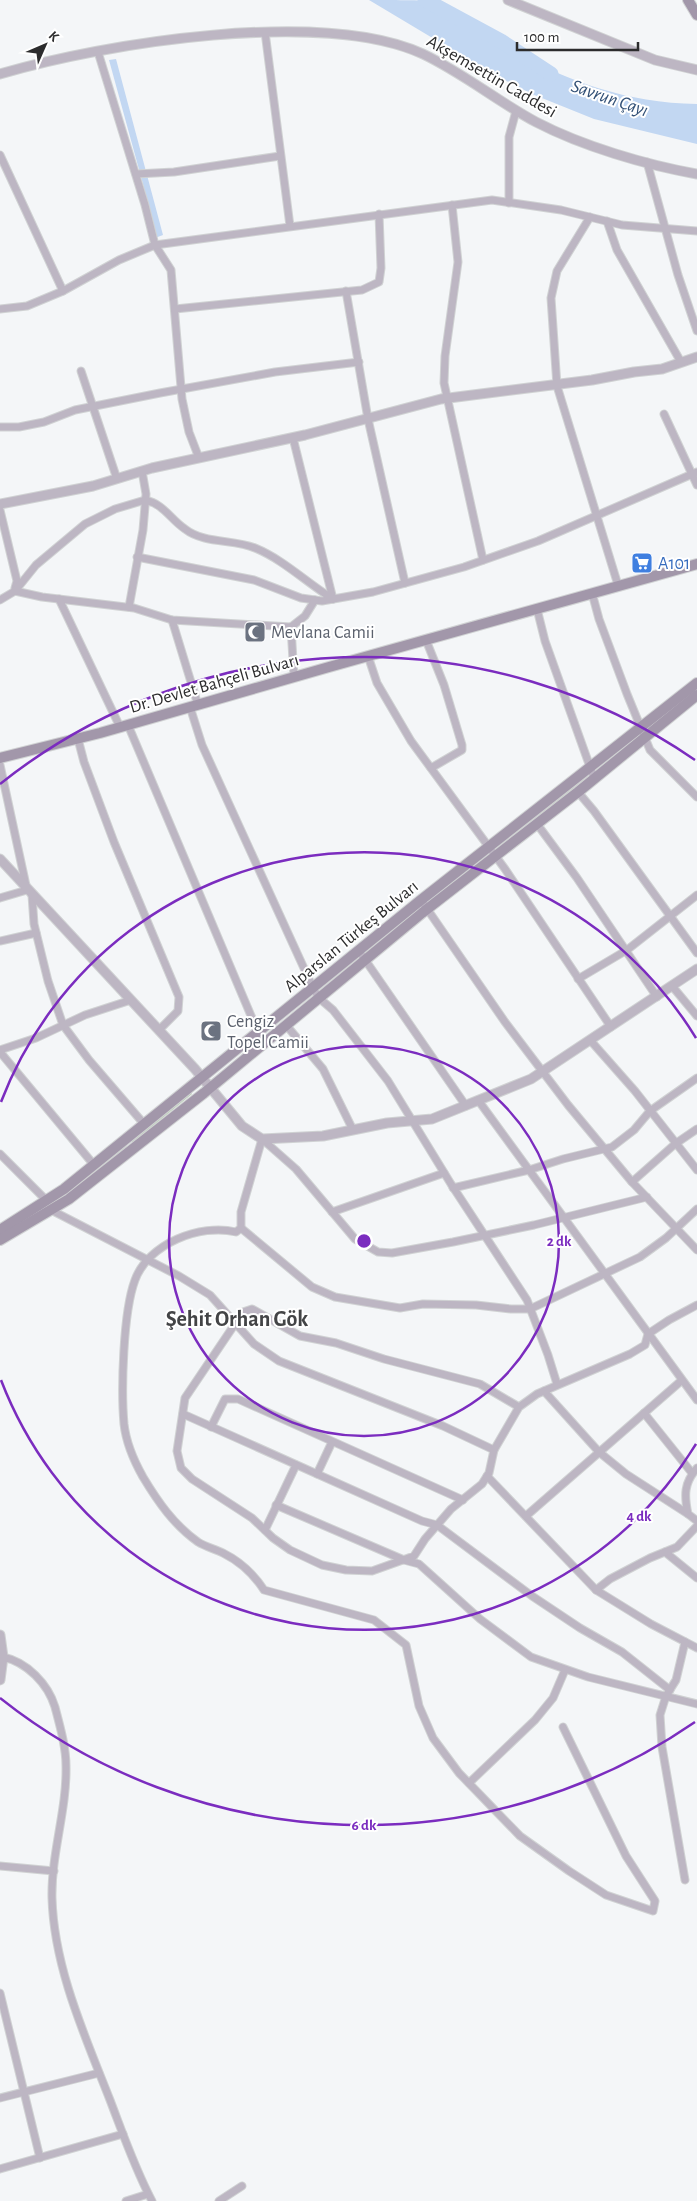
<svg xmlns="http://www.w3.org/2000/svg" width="697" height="2201" font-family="'Alegreya Sans',sans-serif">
  <rect width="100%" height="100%" fill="#f4f6f8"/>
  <g fill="#bdd0b9">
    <path d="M587,776L588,777L500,847V845Z"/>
    <path d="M191,1092L192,1094L132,1143V1141Z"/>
    <path d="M126,1146L127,1147L64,1198L63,1196Z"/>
  </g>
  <g fill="#c2d7f2">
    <path d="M369,0C382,0 420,0 430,1C450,9 469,27 488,38C555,76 619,103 697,104V144L594,119L532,94L491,73Z"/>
    <path d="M116,59L163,235L155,238L143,184L109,60Z"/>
  </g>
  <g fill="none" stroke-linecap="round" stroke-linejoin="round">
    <path stroke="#c2d7f2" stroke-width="15" d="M425,0L501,41L551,74"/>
    <g stroke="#d0d2d3" stroke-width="9">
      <g id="minor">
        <path d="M265,32L290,226"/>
        <path d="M98,52L145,205L155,245L171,270L182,399L189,432L199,458"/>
        <path d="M0,155L63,291"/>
        <path d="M647,162L678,275L697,331"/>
        <path d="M136,174L174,172L280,156"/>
        <path d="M509,203V137L516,111"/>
        <path d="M452,205L458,262L445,356L444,383L483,560"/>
        <path d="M590,217L557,271L551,298L557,386L618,585"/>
        <path d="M607,221L617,250L681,362"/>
        <path d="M346,291L368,419L405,583"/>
        <path d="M0,309L27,306L63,291L119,260L155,245L492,200L561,210L622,225L697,231"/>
        <path d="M175,309L362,290L379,282L381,268L379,214"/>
        <path d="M81,371L117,479"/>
        <path d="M664,414L697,485"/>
        <path d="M0,427H19L44,422L75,410L160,393L275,372L359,362"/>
        <path d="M293,438L333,599"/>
        <path d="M0,510L17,581L15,588"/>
        <path d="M137,557L254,580L301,598L322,601L373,592L464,567L538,541L697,472"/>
        <path d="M15,591L42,597L134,608L172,620L291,627"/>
        <path d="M592,593L599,619L627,694L650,750L697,797"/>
        <path d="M59,599L120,727"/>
        <path d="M0,600L15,591L36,565L85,524L115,509L145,500C164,504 170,519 185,529C204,544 234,539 255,548C284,560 307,583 333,599"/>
        <path d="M129,607L143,530L146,494L142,471"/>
        <path d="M537,609L545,641L594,778"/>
        <path d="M172,620L198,705"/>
        <path d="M426,640L444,685L462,745V750L431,768"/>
        <path d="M368,656L377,683L411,741L505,869L611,1027"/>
        <path d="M294,677L291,627L305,616L315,600"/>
        <path d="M190,707L202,745L313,988L319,998L333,1010L388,1081L451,1184L527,1300L548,1355L557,1384"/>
        <path d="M128,725L263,1044"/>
        <path d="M78,739L84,762L114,842L179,997L178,1011L159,1030"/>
        <path d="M0,765L27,890L0,898"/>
        <path d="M578,792L594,811L697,953"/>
        <path d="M537,824L577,878L657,997"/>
        <path d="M32,895L34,924L48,981L63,1025L89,1060L144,1124"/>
        <path d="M421,900L505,1022L568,1105L632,1182L697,1250"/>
        <path d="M0,941L36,933"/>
        <path d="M359,951L466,1106"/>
        <path d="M578,979L627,950L697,895"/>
        <path d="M672,986L697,1016"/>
        <path d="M286,1025L323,1069L353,1130"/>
        <path d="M590,1040L635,1091L697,1170"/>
        <path d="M0,1050L36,1038L85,1015L131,1000"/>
        <path d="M0,1052L94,1165"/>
        <path d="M478,1100L697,1400"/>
        <path d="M0,1154L47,1201"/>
        <path d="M632,1182L675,1144L697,1129"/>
        <path d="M453,1188L529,1170L563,1159L612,1147L634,1130L650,1111L697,1078"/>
        <path d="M51,1210L179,1276L210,1295L254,1344L279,1361L443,1426L494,1450"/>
        <path d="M332,1212L444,1173"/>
        <path d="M241,1228L312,1287L335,1297L400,1308L423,1304L476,1305L511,1309H530L640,1257L666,1238L697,1209"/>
        <path d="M544,1391L599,1452L626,1474L688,1514"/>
        <path d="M519,1407L480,1384L384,1359L336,1343L300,1336L252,1309L243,1312L185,1398L177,1451L181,1468L192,1479L252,1518L273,1538L290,1550L322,1565L346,1570L372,1571L414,1556L425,1539L451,1509L482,1484L489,1473L494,1450L519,1407L537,1394L630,1354L645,1345L648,1334L669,1320L697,1305"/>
        <path d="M644,1413L692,1473"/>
        <path d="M183,1414L422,1521L437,1525L532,1596L580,1628L622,1652L670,1690"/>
        <path d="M211,1427L225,1399H238L463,1500"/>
        <path d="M697,1468C684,1483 684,1495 688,1514L697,1521"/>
        <path d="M317,1474L332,1442"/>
        <path d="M487,1476L596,1590L651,1624L697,1648"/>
        <path d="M276,1505L404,1560L419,1564L480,1619L531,1657L588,1677L697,1704"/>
        <path d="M526,1516L681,1381"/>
        <path d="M265,1530L296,1465"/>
        <path d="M665,1552L697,1578"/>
        <path d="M596,1590L610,1579L650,1558L677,1547L697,1526"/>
        <path d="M3,1657C27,1662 48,1684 55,1707C60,1726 66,1747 66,1766C67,1810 51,1854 52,1898C54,1968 85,2036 110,2100C123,2134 135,2169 152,2201"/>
        <path d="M563,1727L626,1856L655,1901L653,1911L606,1895L569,1871L520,1836L459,1773L433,1738L419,1706L406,1645L374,1620L264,1590C253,1573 241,1562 223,1553C215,1549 206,1547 198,1542C174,1525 158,1502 143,1477C134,1461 126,1442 124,1424C121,1390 123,1312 135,1280C148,1244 200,1223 236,1232L241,1228V1212L262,1139L296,1169L355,1239L378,1252L392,1253L453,1242L534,1225L647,1197"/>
        <path d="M469,1783L535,1720L553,1698L565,1670"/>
        <path d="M0,1866L54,1871"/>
        <path d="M685,1880L662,1747L660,1715L666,1696L676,1680L685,1642"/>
        <path d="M0,1993L40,2158"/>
        <path d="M0,2098L99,2073"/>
        <path d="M0,2169L123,2134"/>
        <path d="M126,2201L148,2194"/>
        <path d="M219,2201L242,2186"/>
      </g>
    </g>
    <g stroke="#d0d2d3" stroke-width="11">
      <g id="tertiary">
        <path d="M508,0L655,60L697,70"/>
        <path d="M0,74C104,43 323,8 423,54C463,73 497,101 536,122C582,146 646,165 697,174"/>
        <path d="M0,504L93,486L152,468L305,435L441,399L592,380L634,372L662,369L697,357"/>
        <path d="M0,859L195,1069L242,1126L262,1139L323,1136L387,1123L432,1119L531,1079L697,969"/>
        <path d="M0,1635L3,1657L0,1680"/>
      </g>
    </g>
    <g stroke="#d0d2d3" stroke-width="12">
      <g id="secondary">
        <path d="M688,0L697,15"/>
        <path d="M0,758L100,733L329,667L697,564"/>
        <path d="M0,1230L64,1189L421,900L697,683"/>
        <path d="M0,1240L69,1199L204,1093L422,913L578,792L697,695"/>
      </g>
    </g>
    <use href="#minor" stroke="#bdb6c3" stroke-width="7"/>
    <use href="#tertiary" stroke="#bdb6c3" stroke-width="9"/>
    <use href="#secondary" stroke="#a297aa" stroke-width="10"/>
  </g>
  <g fill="none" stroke="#7b2cbf" stroke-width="2.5">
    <circle cx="364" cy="1241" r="195"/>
    <path d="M696 1444A389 389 0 0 1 1 1380M1 1102A389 389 0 0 1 696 1038"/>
    <path d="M695 1722A584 584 0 0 1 0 1698M0 784A584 584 0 0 1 695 760"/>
  </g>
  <defs>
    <g id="supermarket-square" transform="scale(1.125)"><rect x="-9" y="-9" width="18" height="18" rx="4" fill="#3f7fe0" stroke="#fff"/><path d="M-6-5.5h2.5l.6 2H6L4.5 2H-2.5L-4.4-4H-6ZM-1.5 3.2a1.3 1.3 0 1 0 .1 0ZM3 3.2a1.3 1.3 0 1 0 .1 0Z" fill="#fff"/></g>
    <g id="mosque-square" transform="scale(1.125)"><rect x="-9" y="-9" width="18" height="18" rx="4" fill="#6b7280" stroke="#fff"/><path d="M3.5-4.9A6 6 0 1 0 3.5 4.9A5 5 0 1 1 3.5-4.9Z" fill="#fff"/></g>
  </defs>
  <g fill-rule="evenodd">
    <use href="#supermarket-square" x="642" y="563"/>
    <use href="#mosque-square" x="255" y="632"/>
    <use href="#mosque-square" x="211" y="1031"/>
  </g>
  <g text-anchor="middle" stroke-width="4" stroke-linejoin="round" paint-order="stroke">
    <g font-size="18" fill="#2c2c2d" stroke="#fff">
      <text transform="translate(492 76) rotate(30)" y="6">Akşemsettin Caddesi</text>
      <text transform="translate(214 683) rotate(-16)" y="6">Dr. Devlet Bahçeli Bulvarı</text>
      <text transform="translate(351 936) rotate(-39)" y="6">Alparslan Türkeş Bulvarı</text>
    </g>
    <g font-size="18" fill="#366cbe" stroke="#fff" text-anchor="start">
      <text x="658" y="569">A101</text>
    </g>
    <g font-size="18" fill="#5b616d" stroke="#fff" text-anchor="start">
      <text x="271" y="638">Mevlana Camii</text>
      <text x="227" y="1027">Cengiz<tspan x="227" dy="21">Topel Camii</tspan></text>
    </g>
    <g font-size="19" font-style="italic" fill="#325076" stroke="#fff">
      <text transform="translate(610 97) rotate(19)" y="7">Savrun Çayı</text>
    </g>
    <g font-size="22" font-weight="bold" fill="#434446" stroke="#fff">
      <text x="237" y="1326">Şehit Orhan Gök</text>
    </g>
  </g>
  <circle cx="364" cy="1241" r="8" fill="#7b2cbf" stroke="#fff" stroke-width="2.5"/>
  <g font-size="15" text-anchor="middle" font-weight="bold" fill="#7b2cbf" stroke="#fff" stroke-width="4" stroke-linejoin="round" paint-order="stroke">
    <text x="559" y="1246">2 dk</text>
    <text x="639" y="1521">4 dk</text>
    <text x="364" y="1830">6 dk</text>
  </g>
  <g transform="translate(45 45) rotate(45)" stroke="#ffffff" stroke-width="4" paint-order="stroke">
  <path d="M0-4L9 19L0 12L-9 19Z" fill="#2c2c2d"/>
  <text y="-8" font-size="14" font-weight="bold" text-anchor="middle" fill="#2c2c2d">K</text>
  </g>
  <path d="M517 42v8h121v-8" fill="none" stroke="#2c2c2d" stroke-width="2.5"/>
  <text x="524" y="42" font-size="15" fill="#2c2c2d" stroke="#ffffff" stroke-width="4" paint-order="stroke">100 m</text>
</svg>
